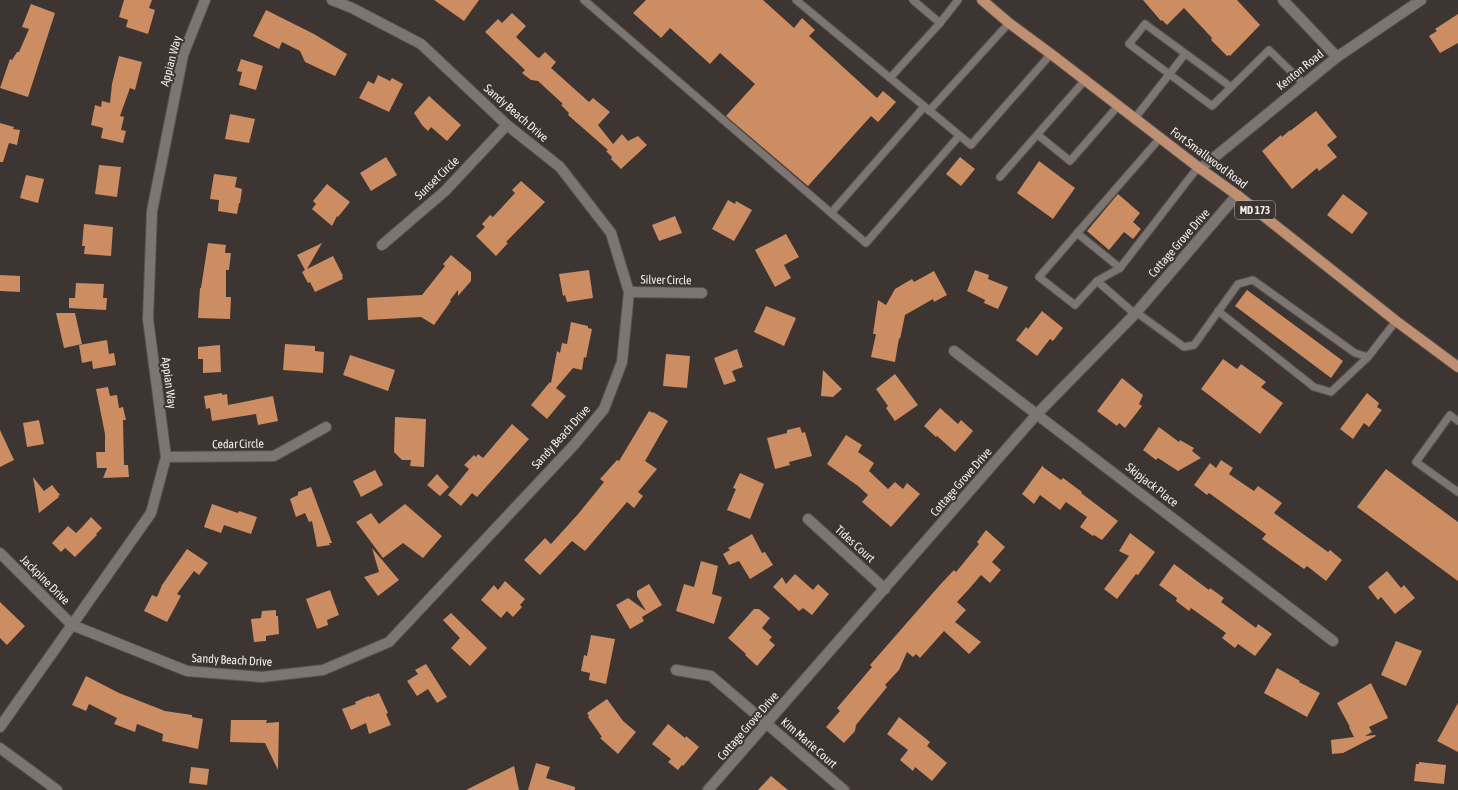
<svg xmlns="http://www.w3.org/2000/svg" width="1458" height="790" font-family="'Asap Condensed',sans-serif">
  <rect width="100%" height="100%" fill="#3c3531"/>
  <g fill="#cc8d63">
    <path d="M124,0H152L149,8L155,10L148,34L126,27L128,20L119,17Z"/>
    <path d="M434,0H479L464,21Z"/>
    <path d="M646,0H763L794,28L802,18L815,30L809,36L877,98L883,91L896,102L878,122L871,116L808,186L726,116L755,84L720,53L710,64L670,28L661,38L633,13Z"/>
    <path d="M1143,0H1237L1260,25L1230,56L1229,55L1227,56L1211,40L1212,38L1184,8L1167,25L1162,20L1161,21Z"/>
    <path d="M31,4L55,13L28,97L0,88L10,59L12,60L17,52H19L29,29L22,27Z"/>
    <path d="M266,10L314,34L347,54L335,76L305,62L300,51L282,42L279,49L253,36Z"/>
    <path d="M512,13L526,26L516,37L537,57L539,58L545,52L556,62L551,68L589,102L593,98L610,112L598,125L613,144L622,134L628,141L638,136L647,145L621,169L611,159L612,157L606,151L608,150L568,115L569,113L561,105L563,104L538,81L531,80L522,73L525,70L485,32L498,19L502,23Z"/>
    <path d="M1458,14V43L1440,53L1429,36L1437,31L1435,29Z"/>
    <path d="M119,56L142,62L135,90L130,88L120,116L124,117L121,130L126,131L123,143L101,138L103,128L91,125L95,105L101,107L102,101L110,103L112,84Z"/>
    <path d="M241,59L263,66L256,90L239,85L242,72L237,71Z"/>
    <path d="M378,75L390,81L392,78L403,84L389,112L359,98L368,81L374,84Z"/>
    <path d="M429,96L461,125L447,141L431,127L428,131L422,125L414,113Z"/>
    <path d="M1316,111L1337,137L1327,145L1337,157L1319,171L1317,168L1292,189L1262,151L1281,135L1282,137L1290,130V131Z"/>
    <path d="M230,114L255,119L249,143L225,139Z"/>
    <path d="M0,123L14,127L13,129L20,130L17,145L9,143L3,162H0Z"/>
    <path d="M386,157L397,175L371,191L360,173Z"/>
    <path d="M960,157L975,169L961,186L946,174Z"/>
    <path d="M1039,161L1075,188L1053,219L1017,193Z"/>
    <path d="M99,165L121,167L117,197L95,194Z"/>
    <path d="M214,174L237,177L235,187L242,189L240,203H239L237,214L218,211L219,200L210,199Z"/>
    <path d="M26,175L44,179L38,203L20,198Z"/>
    <path d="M521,181L545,202L506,242L508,243L496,256L476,236L485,227L482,224L490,215L493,217L515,193L512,190Z"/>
    <path d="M327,184L350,202L338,217L337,216L332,226L312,209L316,204L313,201Z"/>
    <path d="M1118,194L1140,213L1133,222L1141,229L1133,239L1124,232L1109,250L1087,231Z"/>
    <path d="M1343,194L1368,213L1352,234L1327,215Z"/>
    <path d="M728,200L735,204L736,201L752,210L734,241L712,229Z"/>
    <path d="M675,216L682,233L659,241L652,225Z"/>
    <path d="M84,224L113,227L111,256L84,254L85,246H82Z"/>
    <path d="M786,234L799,257L784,265L791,278L775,287L755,250Z"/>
    <path d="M208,243L226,245L225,253H231L229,270H226V297H231L230,319L198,318L200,288H201Z"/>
    <path d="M322,243L307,269L333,256L343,276H342L343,279L315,292L310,282L308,283L302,272L305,270L297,255Z"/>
    <path d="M451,255L471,272V281L458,296V290L450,300L451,301L434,325L421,317L368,320L367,298L422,295L445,266L443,264Z"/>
    <path d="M589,270L593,298L567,302L565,295L563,296L559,274Z"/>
    <path d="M975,270L989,275L988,279L1008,287L998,309L984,303L985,300L967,291Z"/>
    <path d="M934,271L947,295L934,302L933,299L905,315L900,339L899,338L895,362L871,357L876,334H873L878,300L886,305L895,289L912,279L914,282Z"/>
    <path d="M0,275L20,276V292L0,291Z"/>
    <path d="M76,283L104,284L103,298H107L106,310L69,308V298H75Z"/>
    <path d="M1247,290L1343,361L1331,378L1235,306Z"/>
    <path d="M766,306L796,318L784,346L754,332Z"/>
    <path d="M1042,311L1063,328L1053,341L1050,339L1037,356L1016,340L1026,327L1028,329Z"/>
    <path d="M56,313H75L82,344L64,348Z"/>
    <path d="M571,322L588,326V328L592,329L586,358L584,357L582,370L573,368L556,388L566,396L547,419L531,405L550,382L551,383L557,351L560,353L562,343L567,344Z"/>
    <path d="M107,340L109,354L114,353L116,365L93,369L92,361L82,363L79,345Z"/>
    <path d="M285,344L315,346V351L324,352L323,373L283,370Z"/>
    <path d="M220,345L221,372L203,373V359H198V347Z"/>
    <path d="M737,349L743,367L732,371L736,381L724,385L714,358Z"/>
    <path d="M666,354L690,356L687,388L663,386Z"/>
    <path d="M350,355L395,370L388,391L343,375Z"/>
    <path d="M1223,359L1237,369L1241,364L1266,382L1261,387L1283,403L1260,434L1201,389Z"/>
    <path d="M823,370L842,389L833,397L821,396Z"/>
    <path d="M895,374L918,405L895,421L886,408L888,406L876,389Z"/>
    <path d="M1122,378L1143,395L1139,404L1142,406L1125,428L1119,423L1117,426L1097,411Z"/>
    <path d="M108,387L110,396L117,395L119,408L123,407L126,420H123L124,465H128L129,477L103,478L107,468H97L96,452H105V434L96,389Z"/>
    <path d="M222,393V395L227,394L228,405L273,396L278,421L258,425L256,414L212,421L210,408L206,409L204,396Z"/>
    <path d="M1367,393L1379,403L1377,407L1382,410L1369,427L1364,423L1353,439L1340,429Z"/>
    <path d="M940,408L958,424L961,420L973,431L955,452L937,436L936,437L924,426Z"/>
    <path d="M649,411L653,413V412L668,421L645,461L657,469L638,492L643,496L634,508L627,502L585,551L572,541L540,575L524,560L545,538L551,544L579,513L604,482L600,479L617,460L619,461Z"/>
    <path d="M395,417L426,419L424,467L410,466L411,460H402L394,452Z"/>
    <path d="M39,420L44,444L27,447L23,423Z"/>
    <path d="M512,424L529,439L477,497L472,493L461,506L448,495L469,469L464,465L474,455L476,457L478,454L483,458Z"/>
    <path d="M800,427L802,433L805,432L812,456L789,462L790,465L775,469L767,438L787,433V430Z"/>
    <path d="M1159,427L1179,442L1180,440L1194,448L1192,451L1201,458L1178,471L1158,458L1156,460L1143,450Z"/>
    <path d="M0,430L14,460L0,467Z"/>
    <path d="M846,435L862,445L858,452L874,463L869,471L888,489L895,482L903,489L907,483L920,494L891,527L862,502L868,495L858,486L827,464Z"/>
    <path d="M1221,460L1233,468L1229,474L1242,483L1254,491L1258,486L1282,503L1274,513L1328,552L1330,550L1342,560L1326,581L1307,566L1304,569L1262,539L1266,534L1209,493L1207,495L1194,485L1210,463L1216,468Z"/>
    <path d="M1043,465V467L1061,480L1063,478L1082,492L1081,493L1118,521L1102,540L1094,535L1093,536L1080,527L1087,517L1066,502L1060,510L1040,495L1034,504L1022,494Z"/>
    <path d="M1386,469L1458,522V581L1357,507Z"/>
    <path d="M375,470L383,485L361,497L353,481Z"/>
    <path d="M740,473L764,484L750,519L727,510L736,489L733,488Z"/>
    <path d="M437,474L449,487L440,496L427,485Z"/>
    <path d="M33,477L44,491L52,485L60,495L58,496L59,497L39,513Z"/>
    <path d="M311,487L332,543H329L330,545L317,547L312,521L309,522L305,513L296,517L290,499L298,495V492Z"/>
    <path d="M212,504L238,513L239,511L257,517L251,534L224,525L221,533L204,527Z"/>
    <path d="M405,504L442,536L423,558L403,543L383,558L356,522L371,513L379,524Z"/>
    <path d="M91,517L102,528L96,534L97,535L75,557L65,548L61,552L52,543L68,526L76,533L83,526Z"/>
    <path d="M986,530L1005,547L992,562L1001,570L990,583L981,575L969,589L957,602L966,610L955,622L981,642L969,654L944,631L920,658L916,654L913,657L907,652L899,670L885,685L887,687L856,725L855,731L844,743L826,727L840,711L837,708L872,667L870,665L939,586L954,570L956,572L979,544L977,542Z"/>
    <path d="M1130,533L1155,552L1138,575L1136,574L1117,599L1104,589L1129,556L1119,551Z"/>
    <path d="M752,534L762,553L765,552L773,565L750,579L739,561L729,565L723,554L730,550L728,548Z"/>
    <path d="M372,548L399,580L378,596L364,577L379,572Z"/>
    <path d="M187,549L208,563L199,575L194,571L177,594L181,596L167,622L144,611L152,595L157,597L162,585Z"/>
    <path d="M701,561L718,566L712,594L722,597L714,624L676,611L684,584L694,587Z"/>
    <path d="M1174,564L1209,590L1210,588L1224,598L1221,602L1256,628L1258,624L1272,634L1255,656L1238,644L1235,648L1222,638L1226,633L1191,608L1189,611L1176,601L1177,598L1159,585Z"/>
    <path d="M1387,571L1401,588L1404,585L1415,598L1395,614L1381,597L1378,600L1368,587Z"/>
    <path d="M795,574L813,590L818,584L829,594L812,615L803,608L799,611L773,587L782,577L786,584Z"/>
    <path d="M505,581L525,599L520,605L522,607L513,617L507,611L501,618L481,600L494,585L498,590Z"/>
    <path d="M649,584L662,605L642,617L644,621L630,629L616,605L628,598L646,611L637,596V591Z"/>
    <path d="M330,590L339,615L327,620L328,625L317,629L306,599Z"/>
    <path d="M0,602L25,626L7,645L0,638Z"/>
    <path d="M754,609H759L770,618L762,628L772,637L769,640L775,645L757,666L745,655L746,654L728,638Z"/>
    <path d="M276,610V616H278L279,634L266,636V641L254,642L251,619L261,618L262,611Z"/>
    <path d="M451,613L487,648L470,666L451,648L460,638L443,620Z"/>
    <path d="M591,635L615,639L606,684L589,680L590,673L581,671L584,655L587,656Z"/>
    <path d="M1396,641L1422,651L1406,686L1381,675Z"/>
    <path d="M426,664L447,697L437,703L428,689L417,696L407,681L418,674L415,670Z"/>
    <path d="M1277,668L1300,681L1299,682L1320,693L1307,717L1264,693Z"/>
    <path d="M86,676L119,693L165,711L192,715V717L203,719L198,749L162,741L163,734L137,724L135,732L114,724L117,718L89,704L86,711L72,705Z"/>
    <path d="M1371,683L1388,718L1369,727L1372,732L1365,736L1375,735L1376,736L1343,753L1332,754L1331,740L1354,737L1349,727H1350L1337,703Z"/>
    <path d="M379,693L388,713L386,714L391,725L369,734L366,723L351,730L342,709L356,704L355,702L369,696V697Z"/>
    <path d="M607,699L623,721L636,732L618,754L600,738L602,737L588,717L589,716L587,713Z"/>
    <path d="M1458,703V752L1437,741Z"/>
    <path d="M899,717L930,742L927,746L947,763L932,781L915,767L913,771L900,760L908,750L887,734Z"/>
    <path d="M231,720H267L266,723L279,722L278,770L265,743L230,742Z"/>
    <path d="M668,724L685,738L686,736L699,747L683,766L682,765L678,770L668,762L671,759L652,744Z"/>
    <path d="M1419,762L1446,765L1444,784L1414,781L1416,764H1419Z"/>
    <path d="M536,763L550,767L546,778L575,787V790H528Z"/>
    <path d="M514,766L519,790H466Z"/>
    <path d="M191,767L209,769L207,785L189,783Z"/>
    <path d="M771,776L788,790H758Z"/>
  </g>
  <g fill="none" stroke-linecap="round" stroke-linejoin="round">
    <g stroke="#59534f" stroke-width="9">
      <g id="lane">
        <path d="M584,0L866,243L959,136"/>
        <path d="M796,0L971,145L1051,54"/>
        <path d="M913,0L940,23"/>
        <path d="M890,78L940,23L958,0"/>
        <path d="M1231,87L1145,24L1129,44L1212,106L1269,50L1304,84"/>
        <path d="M929,111L1009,23"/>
        <path d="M1135,118L1185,54"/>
        <path d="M1038,135L1070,161L1118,106"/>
        <path d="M1000,177L1085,80"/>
        <path d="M831,213L924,107"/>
        <path d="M1077,233L1120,268"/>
        <path d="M1097,281L1120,268L1198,167"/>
        <path d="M1218,311L1314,387L1331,392L1368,357"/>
        <path d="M1136,312L1184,347L1194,345L1238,284L1253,280L1355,353L1368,357L1396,321"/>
        <path d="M1135,314L1097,281L1075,305L1039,277L1160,138"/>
        <path d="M1458,421L1450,415L1416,462L1458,492"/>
      </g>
    </g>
    <g stroke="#59534f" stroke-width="12">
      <g id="street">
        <path d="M1283,0L1337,57"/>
        <path d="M1200,169L1337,57L1421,0"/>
        <path d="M382,245L445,191L507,125"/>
        <path d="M629,292L702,293"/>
        <path d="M954,351L1333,641"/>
        <path d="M166,457L274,456L326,427"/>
        <path d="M808,519L885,589"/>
        <path d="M0,553L72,625L187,671L262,677L323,670L389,642L574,445L604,409L622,362L629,292L611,233L560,167L507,125L421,44L352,8L332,0"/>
        <path d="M676,670L711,676L844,790"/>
        <path d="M0,727L151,513L166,457L148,319L152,211L183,55L205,0"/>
        <path d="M0,748L57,790"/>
        <path d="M708,790L1037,414L1135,314L1237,195"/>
      </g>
    </g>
    <g stroke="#59534f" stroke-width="12">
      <path id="primary" d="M982,0L1009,23L1051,54L1198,167L1237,195L1396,321L1458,367"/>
    </g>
    <use href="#lane" stroke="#7d7571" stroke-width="7"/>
    <use href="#street" stroke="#7d7571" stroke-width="10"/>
    <use href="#primary" stroke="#be8f70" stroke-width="10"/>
  </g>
  <g text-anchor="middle" stroke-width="4" stroke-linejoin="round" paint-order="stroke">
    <rect fill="#3c3531" stroke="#bbb6b2" stroke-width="1" x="1235" y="201" width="40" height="18" rx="3"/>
    <g font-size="11" font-weight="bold" fill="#f1edea">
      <text x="1255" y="214">MD 173</text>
    </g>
    <g font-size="12" fill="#f1edea" stroke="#3c3531">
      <text transform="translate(171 61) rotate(-75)" y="4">Appian Way</text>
      <text transform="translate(1300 70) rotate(-39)" y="4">Kenton Road</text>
      <text transform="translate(516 113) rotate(41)" y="4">Sandy Beach Drive</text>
      <text transform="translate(1209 158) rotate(37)" y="4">Fort Smallwood Road</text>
      <text transform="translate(437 178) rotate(-44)" y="4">Sunset Circle</text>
      <text transform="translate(1179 243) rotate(-49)" y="4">Cottage Grove Drive</text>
      <text transform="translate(666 280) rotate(1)" y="4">Silver Circle</text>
      <text transform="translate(169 383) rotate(83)" y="4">Appian Way</text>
      <text transform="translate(561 437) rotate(-48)" y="4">Sandy Beach Drive</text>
      <text transform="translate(238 444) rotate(-1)" y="4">Cedar Circle</text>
      <text transform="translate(961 482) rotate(-49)" y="4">Cottage Grove Drive</text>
      <text transform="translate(1152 485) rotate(38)" y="4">Skipjack Place</text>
      <text transform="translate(855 544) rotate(42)" y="4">Tides Court</text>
      <text transform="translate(45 580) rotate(45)" y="4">Jackpine Drive</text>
      <text transform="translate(232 660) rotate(3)" y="4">Sandy Beach Drive</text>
      <text transform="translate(748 726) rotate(-49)" y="4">Cottage Grove Drive</text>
      <text transform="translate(809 743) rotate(41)" y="4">Kim Marie Court</text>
    </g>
  </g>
</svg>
